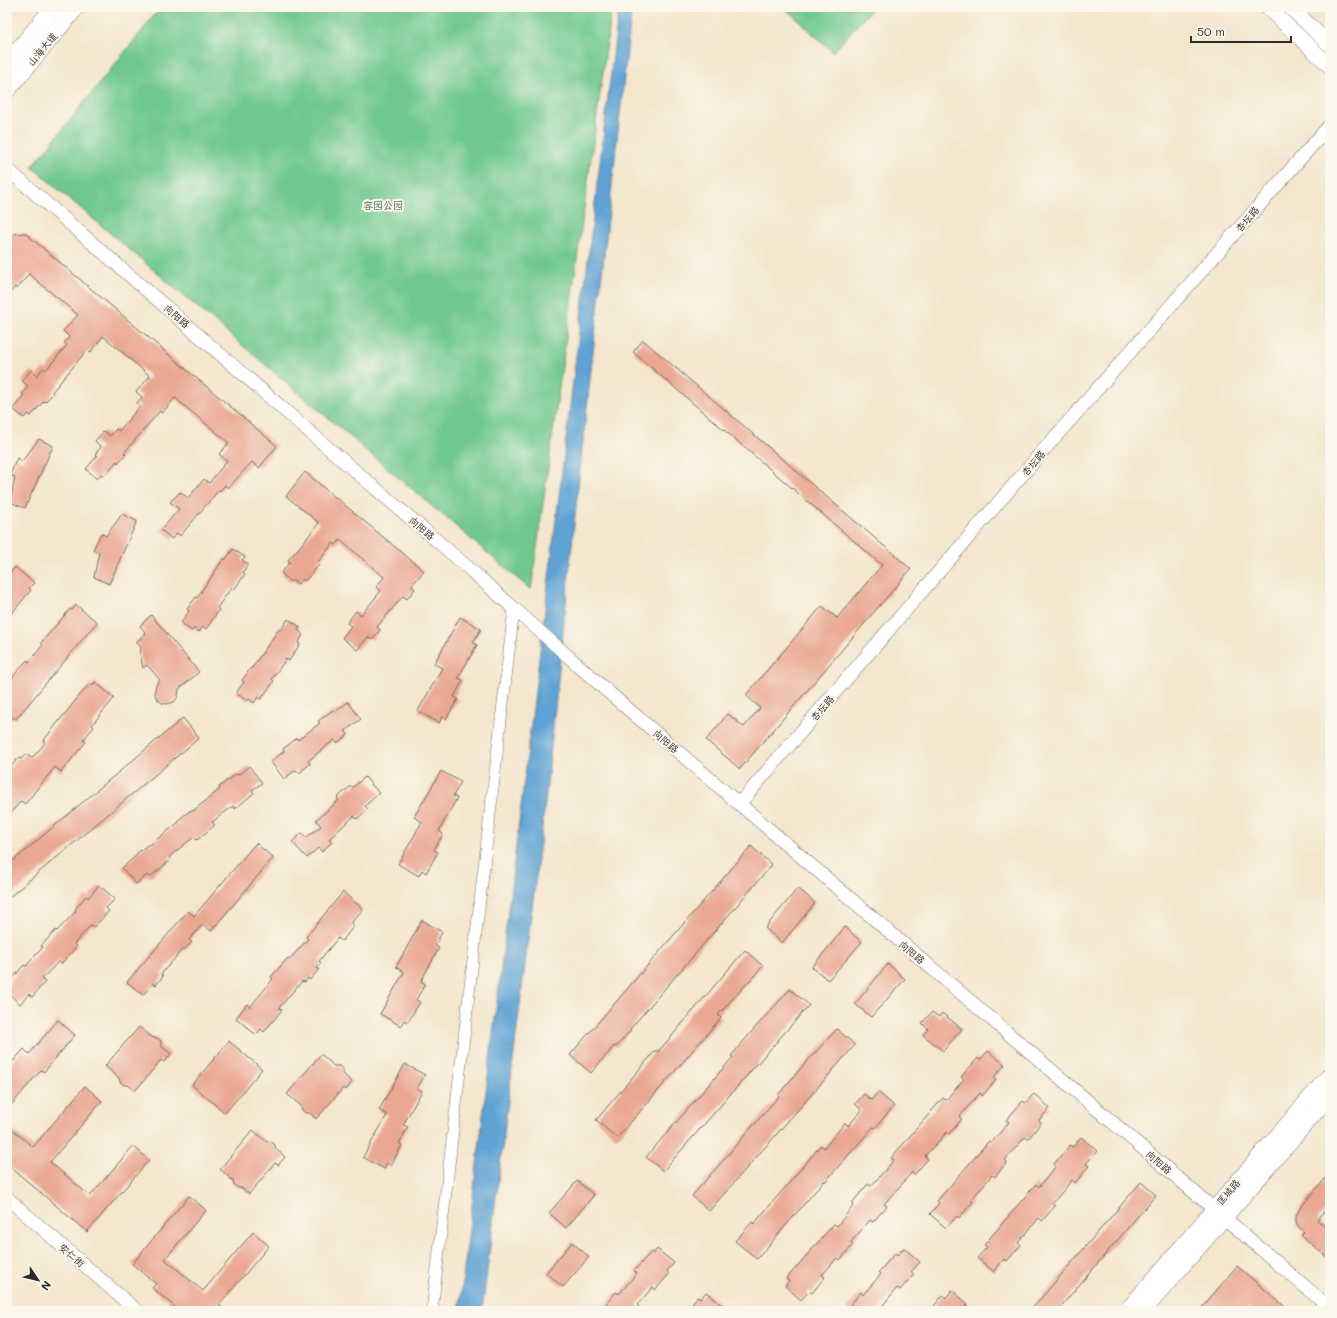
<svg xmlns="http://www.w3.org/2000/svg" width="1337" height="1318" font-family="Mali,'LXGW WenKai TC',sans-serif">
  <rect width="100%" height="100%" fill="#fbf7ec"/>
  <filter id="ink" filterUnits="userSpaceOnUse"><feTurbulence type="fractalNoise" baseFrequency=".025" numOctaves="2"/><feDisplacementMap in="SourceGraphic" scale="8" xChannelSelector="R" yChannelSelector="G"/><feConvolveMatrix kernelMatrix="1 2 1 2 8 2 1 2 1" color-interpolation-filters="sRGB"/></filter>
  <filter id="wash" filterUnits="userSpaceOnUse"><feTurbulence type="fractalNoise" baseFrequency=".012" numOctaves="4" result="noise"/><feDisplacementMap in="SourceGraphic" scale="16" xChannelSelector="R" yChannelSelector="G"/><feGaussianBlur stdDeviation="0.9" result="paint"/><feColorMatrix in="noise" values="0 0 0 0 0 0 0 0 0 0 0 0 0 0 0 0 0 1.4 0 .05"/><feComposite in="paint" operator="in"/></filter>
  <g filter="url(#wash)">
    <rect width="100%" height="100%" fill="#f4e6cd"/>
    <g fill="#6ec88f" stroke="#4c7a5d">
      <path d="M161,7H612L531,590L32,167Z"/>
      <path d="M784,7H874L833,52Z"/>
    </g>
    <path fill="#5fa3d4" stroke="#456780" d="M619,7H632L579,477L546,795L482,1311H459Z"/>
    <g id="blocks">
      <g fill="#eaa892">
        <path d="M25,233L277,446L259,468L252,462L228,488L225,485L220,491L219,490L180,536L177,533L172,539L161,530L179,509L170,502L180,492L188,498L204,479L209,483L227,461L219,454L229,443L175,398L162,413L160,411L147,426L124,453L126,454L118,463L117,461L104,476L101,474L97,479L86,469L97,456L95,454L101,447L95,441L104,431L110,436L116,429L119,431L140,406L137,403L142,397L136,392L150,376L103,336L90,353L87,350L52,392L53,394L45,402L44,401L31,416L28,414L24,418L13,409L24,395L22,394L28,386L22,381L31,370L37,376L43,368L46,370L67,345L64,343L69,337L63,331L78,315L29,274L17,289L15,287L7,296V241L13,234Z"/>
        <path d="M643,340L911,569L740,769L706,740L728,714L744,727L760,708L746,695L822,606L837,618L882,565L633,352Z"/>
        <path d="M39,439L53,446L25,508L10,502L15,477L10,475L17,458L22,461Z"/>
        <path d="M305,472L424,571L411,586L415,589L407,599L403,596L377,627L380,630L372,640L368,637L357,650L342,638L351,626L347,623L356,611L361,615L381,591L376,587L384,577L340,540L336,545L333,543L318,562L320,564L305,581L303,579L298,584L293,580L291,582L281,573L290,562L288,560L298,549L319,523L286,496Z"/>
        <path d="M122,514L137,521L109,584L94,577L99,552L93,550L101,533L106,536Z"/>
        <path d="M233,549L245,557L242,560L248,564L243,572L245,574L234,590L231,588L217,608L219,610L206,629L203,627L199,632L194,628L192,631L181,623L189,611L187,609L196,597L197,598L224,558L225,560Z"/>
        <path d="M15,567L34,583L29,588L31,590L7,619V577Z"/>
        <path d="M76,605L97,622L16,719L13,717L7,725V684L27,660L29,662L43,645L41,643L70,609L72,610Z"/>
        <path d="M151,615L199,672L179,689L178,697L174,702L167,704L162,703L158,700L155,695V690L156,685L160,680L147,665L143,668L140,654L141,647L136,642L146,633L140,626Z"/>
        <path d="M460,617L481,629L473,642L477,645L458,678L463,680L454,697L458,699L446,719L442,717L439,723L418,711L442,668L434,664Z"/>
        <path d="M288,619L300,627L298,630L303,635L298,643L300,644L289,661L286,659L272,679L274,681L261,699L258,697L254,703L249,699L247,701L236,693L244,682L242,680L251,668H252L279,629L281,630Z"/>
        <path d="M95,682L114,698L92,725L94,727L83,740L86,742L61,772L55,767L25,804L21,801L7,817V776L11,771L9,769L19,757L21,759L26,754L32,758L45,743L43,741L80,695L90,684L92,686Z"/>
        <path d="M348,702L361,719L345,731L348,735L337,743L334,740L308,761L310,764L299,773L296,770L284,779L271,762L284,751L283,749L297,738L298,740L320,723L318,721L333,710L335,712Z"/>
        <path d="M183,718L199,738L7,899V866Z"/>
        <path d="M249,766L262,783L252,790L254,793L235,809L233,806L212,822L215,825L197,840L194,837L169,857L171,860L150,877L147,875L136,884L122,868L137,855L136,854L149,844L150,845L179,822L178,820L191,810L193,811L220,789L219,787L236,774L238,775Z"/>
        <path d="M441,771L461,782L453,796L457,798L439,831L443,834L434,850L438,852L426,873L422,870L419,876L398,864L422,822L414,817Z"/>
        <path d="M365,777L379,793L365,806L368,809L357,819L354,816L329,839L332,842L322,852L318,848L307,858L292,842L302,833L306,838L321,826L316,820L339,800L337,798L351,786L352,788Z"/>
        <path d="M256,843L273,858L211,931L203,924L189,940L192,942L184,950L183,949L161,974L163,976L156,985L153,983L143,995L127,982L188,911L194,916Z"/>
        <path d="M751,846L772,865L630,1029L631,1030L616,1047L614,1046L591,1073L570,1055Z"/>
        <path d="M99,885L115,899L106,908L109,911L94,927L91,925L74,944L77,946L61,964L59,961L42,979L45,982L32,997L29,994L20,1004L7,992V987L12,981L11,980L24,965L26,966L43,947L41,946L56,930L57,931L76,911L75,909L86,896L88,898Z"/>
        <path d="M798,888L815,903L782,943L765,928Z"/>
        <path d="M343,892L363,909L351,923L354,926L342,941L338,938L319,961L321,963L317,968L319,969L310,980L308,978L305,982L302,981L279,1008L282,1010L264,1032L261,1029L256,1035L236,1018L247,1004L250,1007L273,979L271,977L288,958L290,959L308,939L306,937Z"/>
        <path d="M422,920L442,932L435,946L439,948L421,981L425,984L416,1000L420,1002L408,1022L404,1020L401,1026L380,1014L404,972L396,967Z"/>
        <path d="M845,927L862,942L828,980L812,967Z"/>
        <path d="M745,950L763,966L718,1015L721,1018L617,1138L596,1120L656,1050L658,1052Z"/>
        <path d="M888,964L905,979L871,1017L855,1004Z"/>
        <path d="M790,989L809,1005L663,1171L646,1157L733,1057L731,1056L754,1029Z"/>
        <path d="M932,1012L939,1017L942,1013L962,1029L943,1051L923,1035L928,1029L922,1023Z"/>
        <path d="M58,1020L75,1035L44,1072L41,1070L7,1110V1068L24,1049L29,1054Z"/>
        <path d="M139,1027L153,1038H157L161,1041V1046L171,1054L164,1062L161,1060L135,1091L128,1085H124L120,1082L119,1078L105,1066Z"/>
        <path d="M837,1029L855,1045L709,1211L692,1196L779,1096L778,1095L801,1068Z"/>
        <path d="M229,1041L262,1069L225,1113L192,1085Z"/>
        <path d="M988,1051L1005,1065L994,1077L996,1080L982,1096L980,1093L959,1117L962,1119L949,1134L947,1132L925,1156L928,1159L914,1175L912,1172L901,1185L884,1204L887,1206L873,1222L870,1220L850,1243L853,1245L840,1260L837,1258L822,1275L825,1277L812,1293L809,1291L801,1300L785,1286L789,1281L786,1279L834,1224L837,1226L854,1205L852,1203L868,1184L871,1186L879,1177L894,1160L891,1158L943,1098L946,1100L964,1079L961,1077L978,1058L980,1060Z"/>
        <path d="M321,1054L334,1066H339L343,1069V1074L352,1082L346,1090L343,1088L316,1119L310,1113H305L302,1110L301,1106L287,1094Z"/>
        <path d="M405,1064L425,1075L417,1089L422,1091L403,1125L408,1127L399,1143L402,1145L391,1166L387,1163L384,1169L363,1157L387,1115L379,1110Z"/>
        <path d="M85,1086L102,1101L50,1162L90,1196L133,1146L149,1160L87,1232L7,1164V1125L33,1147Z"/>
        <path d="M878,1092L894,1106L875,1128L873,1127L825,1182L824,1181L757,1259L735,1241L752,1222L754,1224L821,1145L824,1148L845,1123L848,1126L862,1110L855,1104L864,1094L871,1100Z"/>
        <path d="M1034,1094L1050,1108L1039,1120L1041,1123L1028,1139L1025,1137L1005,1160L1007,1162L995,1177L992,1175L971,1200L973,1202L959,1218L957,1216L946,1228L930,1214L939,1203L937,1201L989,1141L991,1143L1009,1122L1006,1120L1023,1101L1025,1103Z"/>
        <path d="M253,1130L267,1142L271,1141L275,1145L276,1149L285,1157L278,1165L275,1163L249,1194L242,1188H238L234,1185L233,1181L220,1169Z"/>
        <path d="M1081,1137L1097,1151L1086,1164L1089,1166L1075,1183L1072,1180L1052,1204L1055,1206L1042,1221L1039,1218L1018,1243L1021,1245L1007,1261L1004,1259L994,1272L977,1258L987,1247L984,1245L1036,1184L1039,1187L1056,1166L1054,1164L1070,1145L1073,1147Z"/>
        <path d="M1330,1173V1205L1317,1220L1330,1231V1260L1301,1235L1304,1232L1298,1226L1296,1222V1216L1300,1208Z"/>
        <path d="M577,1181L594,1195L566,1228L549,1213Z"/>
        <path d="M1141,1182L1156,1195L1057,1311H1030Z"/>
        <path d="M189,1196L206,1210L165,1259L203,1291L253,1232L269,1246L219,1305L227,1311H180L152,1288L156,1284L132,1264Z"/>
        <path d="M572,1242L589,1257L563,1287L546,1273Z"/>
        <path d="M904,1248L920,1262L911,1272L914,1274L900,1290L897,1288L878,1311H845L861,1292L863,1295L881,1274L879,1272L895,1253L897,1255Z"/>
        <path d="M657,1249L674,1263L667,1271L669,1274L655,1290L653,1287L637,1305L644,1311H600L616,1292L619,1294L637,1273L634,1271L651,1252L653,1254Z"/>
        <path d="M1237,1266L1270,1294L1290,1311H1255L1250,1306L1245,1311H1199Z"/>
        <path d="M952,1290L968,1304L962,1311H930L943,1295L946,1298Z"/>
        <path d="M706,1292L729,1311H686L697,1297L700,1299Z"/>
      </g>
    </g>
  </g>
  <g filter="url(#ink)">
    <use href="#blocks" fill-opacity="0" stroke="#716c64" stroke-width="1"/>
    <g fill="none" stroke-linecap="round" stroke-linejoin="round">
      <g stroke="#716c64" stroke-width="12">
        <path id="minor" d="M432,1311L514,609"/>
      </g>
      <g stroke="#716c64" stroke-width="14">
        <g id="tertiary">
          <path d="M7,169L320,441L457,558L614,697L1330,1308"/>
          <path d="M739,804L1041,453L1330,125"/>
          <path d="M7,1198L137,1311"/>
        </g>
      </g>
      <g stroke="#716c64" stroke-width="16">
        <g id="secondary">
          <path d="M1267,7L1330,66"/>
          <path d="M1290,7L1330,45"/>
          <path d="M1126,1311L1330,1074"/>
          <path d="M1144,1311L1330,1096"/>
        </g>
      </g>
      <g stroke="#716c64" stroke-width="18">
        <g id="primary">
          <path d="M7,64L54,7"/>
          <path d="M7,90L76,7"/>
        </g>
      </g>
      <use href="#minor" stroke="#fff" stroke-width="11"/>
      <use href="#tertiary" stroke="#fff" stroke-width="13"/>
      <use href="#secondary" stroke="#fff" stroke-width="15"/>
      <use href="#primary" stroke="#fff" stroke-width="17"/>
    </g>
  </g>
  <g text-anchor="middle" stroke-width="4" stroke-linejoin="round" paint-order="stroke">
    <g font-size="10" fill="#2b2b2b" stroke="#fbf7ec">
      <text transform="translate(42 49) rotate(-50)" y="4">山海大道</text>
      <text transform="translate(1247 219) rotate(-49)" y="4">杏坛路</text>
      <text transform="translate(177 316) rotate(41)" y="4">向阳路</text>
      <text transform="translate(1033 463) rotate(-49)" y="4">杏坛路</text>
      <text transform="translate(422 528) rotate(40)" y="4">向阳路</text>
      <text transform="translate(822 708) rotate(-49)" y="4">杏坛路</text>
      <text transform="translate(666 741) rotate(40)" y="4">向阳路</text>
      <text transform="translate(912 952) rotate(40)" y="4">向阳路</text>
      <text transform="translate(1159 1162) rotate(41)" y="4">向阳路</text>
      <text transform="translate(1228 1192) rotate(-49)" y="4">匡城路</text>
      <text transform="translate(72 1255) rotate(41)" y="4">安仁街</text>
    </g>
    <g font-size="10" fill="#3f5a49" stroke="#fbf7ec">
      <text x="383" y="209">容园公园</text>
    </g>
  </g>
  <rect width="1337" height="1318" fill="none" stroke="#fbf7ec" stroke-width="24"/>
  <g transform="translate(38 1280) rotate(125)" stroke="#fbf7ec" stroke-width="3" paint-order="stroke">
  <path d="M0-3L7 15L0 10L-7 15Z" fill="#2b2b2b"/>
  <text y="-6" font-size="11" font-weight="bold" text-anchor="middle" fill="#2b2b2b">N</text>
  </g>
  <path d="M1191 36v6h100v-6" fill="none" stroke="#2b2b2b" stroke-width="2"/>
  <text x="1197" y="36" font-size="12" fill="#2b2b2b" stroke="#fbf7ec" stroke-width="3" paint-order="stroke">50 m</text>
</svg>
